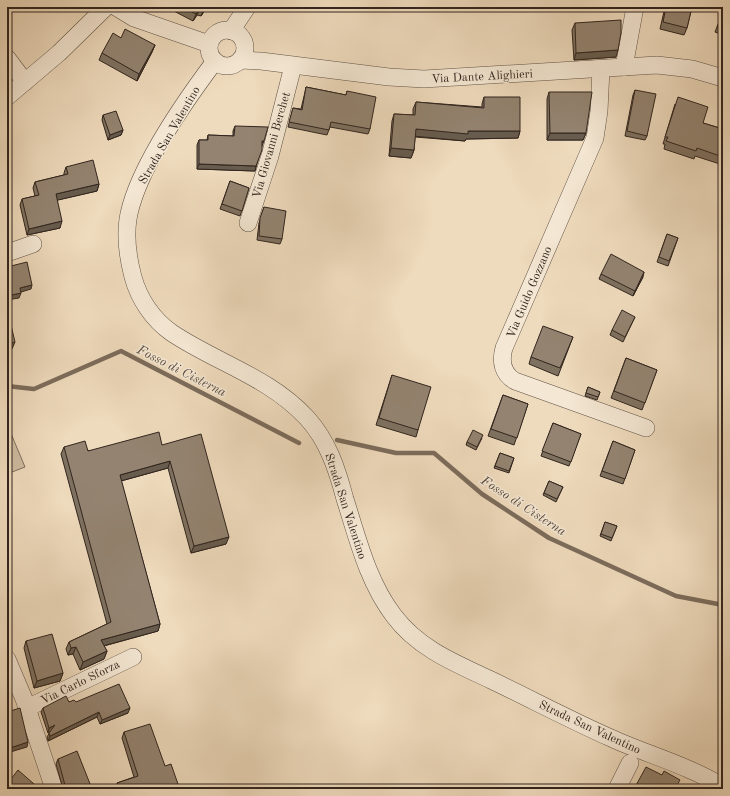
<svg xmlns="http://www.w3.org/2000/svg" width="730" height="796" font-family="'Old Standard TT',serif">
  <rect width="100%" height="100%" fill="#eedabc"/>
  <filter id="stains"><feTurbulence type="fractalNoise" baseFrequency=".005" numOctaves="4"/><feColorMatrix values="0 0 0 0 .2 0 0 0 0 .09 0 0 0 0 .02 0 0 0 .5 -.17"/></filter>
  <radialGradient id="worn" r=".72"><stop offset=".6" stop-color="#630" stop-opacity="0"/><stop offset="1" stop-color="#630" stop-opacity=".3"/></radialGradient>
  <path fill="#cebba1" stroke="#807060" d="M7,424L25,467L7,474Z"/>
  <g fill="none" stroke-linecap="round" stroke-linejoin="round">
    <g stroke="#7c6c5c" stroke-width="4.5">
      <path d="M7,386L34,389L121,351L299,443"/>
      <path d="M337,440L396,453H434L482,494L549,538L676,596L723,605"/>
    </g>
    <g stroke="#605246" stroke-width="18">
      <g id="minor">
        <path d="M116,7L134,18L209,44"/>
        <circle cx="227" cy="48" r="18"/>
        <path d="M231,31L247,7"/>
        <path d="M7,58L25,82"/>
        <path d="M240,60L261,61L389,77L424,79L657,65L692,69L723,78"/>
        <path d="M215,61C185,101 136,171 128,219C125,239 128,258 133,277C139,299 153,320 172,333C217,363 269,377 307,418C328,441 337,469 345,499C358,540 368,582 394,616C419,649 455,663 491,680C531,699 570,720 611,738C648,755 688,765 723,787"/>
        <path d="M624,67L635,7"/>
        <path d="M601,69L599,111L595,138L504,348C500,362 503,374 515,381L646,428"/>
        <path d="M7,97L59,53L106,7"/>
        <path d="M248,223L270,156L293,66"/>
        <path d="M7,253L33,244"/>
        <path d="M7,659L24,699L54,789"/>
        <path d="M27,708L133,657"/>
        <path d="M617,789L630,763"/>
      </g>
    </g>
    <use href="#minor" stroke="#f4e7d3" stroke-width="17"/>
  </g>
  <g fill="#7e7160" stroke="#31251e">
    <path d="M171,7H207L201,16L197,15L193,21L170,9Z"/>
    <path d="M665,7H692L687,28L684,35L660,29Z"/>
    <path d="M723,12V35L715,32Z"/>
    <path d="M575,23L616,57L574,60L572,30Z"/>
    <path d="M155,45L152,52L137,81L99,60L102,53Z"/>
    <path d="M306,87L346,95L347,91L370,129L368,134L330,127L327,135L288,127L293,108L301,109L305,92Z"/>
    <path d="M635,90L647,136L645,140L625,136L633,95Z"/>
    <path d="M549,92L586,133L583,140H547V99Z"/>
    <path d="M484,97L520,131L518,138L466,139L465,141L415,137L414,150L411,158L389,156L392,121L394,114L413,115V109L416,102L482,107V104Z"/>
    <path d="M675,104L703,123L723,129V165L695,156L694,159L664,149L665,144H663Z"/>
    <path d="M103,115L123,130L121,135L108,140L102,120Z"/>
    <path d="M235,126L262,146L255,171L197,169V145L199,140H207L208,135L233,136V131Z"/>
    <path d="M66,167L99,184L97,191L57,200L60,228L27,235L20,205L22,199L35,196L33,188L35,182L64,175V173Z"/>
    <path d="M230,181L249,188L240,216L220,209Z"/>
    <path d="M264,207L282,239L280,244L257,240L259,223Z"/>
    <path d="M667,234L678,238L668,266L657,262Z"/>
    <path d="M601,274L643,277L633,296L599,279Z"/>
    <path d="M635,317L623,342L610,335L612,330Z"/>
    <path d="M573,337L558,376L529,364L531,357Z"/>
    <path d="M626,358L657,370L642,410L611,398Z"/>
    <path d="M392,375L418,430L416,437L376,425Z"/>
    <path d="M588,387L600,392L597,400L585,396Z"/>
    <path d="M503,395L528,404L514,445L488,436Z"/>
    <path d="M553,423L581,434L569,466L541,456Z"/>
    <path d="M482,438L476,450L466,445L467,442Z"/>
    <path d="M613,441L635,450L623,484L600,476Z"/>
    <path d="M162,445L226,544L191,553L168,468L121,481L160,624L158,631L104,646L107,651L104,659L80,670L73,654L68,655L66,649L69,642L107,624L61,454L64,447L88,451Z"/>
    <path d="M500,453L514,458L509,473L494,468Z"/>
    <path d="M549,481L563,487L556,502L543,495Z"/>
    <path d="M605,522L617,526L611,541L600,536Z"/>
    <path d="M26,641L63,673L60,681L34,688L24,648Z"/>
    <path d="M69,702H76L128,713L100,724L97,717L48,741L47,737L50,732L48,733L41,712L43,708Z"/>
    <path d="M124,732L165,766L179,787L178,789H101L117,785V783L134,777L122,738Z"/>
    <path d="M58,759L92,789H63L56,764Z"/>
  </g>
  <g fill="#675c4e" stroke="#31251e">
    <path d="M205,7H207L201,16L204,9Z"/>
    <path d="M200,8L197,15L193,21L196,14Z"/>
    <path d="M155,45L152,52L137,81L139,74Z"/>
    <path d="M618,50L616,57L574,60L576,53Z"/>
    <path d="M416,129L468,131H520L518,138L466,139L465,141L413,136Z"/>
    <path d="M123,130L121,135L108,140L110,135Z"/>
    <path d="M550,133H586L583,140H547Z"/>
    <path d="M262,141H264L262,146H260Z"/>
    <path d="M391,148L414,150L411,158L389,156Z"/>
    <path d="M199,164L256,166L255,171L197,169Z"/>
    <path d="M99,184L97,191L54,201L56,194Z"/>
    <path d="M62,221L60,228L27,235L29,229Z"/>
    <path d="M644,272L643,277L633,296L635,291Z"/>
    <path d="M32,285L31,289L18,293L20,288Z"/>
    <path d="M21,293L19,298L7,300V296Z"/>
    <path d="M15,342L12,349L7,351V344Z"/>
    <path d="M170,461L168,468L117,482L120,475Z"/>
    <path d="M229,537L226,544L191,553L194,546Z"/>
    <path d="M160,624L158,631L99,647L101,640Z"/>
    <path d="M76,647L73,654L68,655L71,648Z"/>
    <path d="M107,651L104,659L80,670L83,662Z"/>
    <path d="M63,673L60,681L34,688L37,681Z"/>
    <path d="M130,708L128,713L100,724L102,720Z"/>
    <path d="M99,712L97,717L48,741L50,736Z"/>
    <path d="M55,725L54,730L48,733L49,728Z"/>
    <path d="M28,742L27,747L7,753V749Z"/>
  </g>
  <g fill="#938370" stroke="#31251e">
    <path d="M182,7H205L204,9L200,8L196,14Z"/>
    <path d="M666,7H692L687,28L663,22Z"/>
    <path d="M723,12V30L717,27Z"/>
    <path d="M621,20V33L618,50L576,53L575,23Z"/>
    <path d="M125,29L155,45L139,74L102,53L113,33L121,38Z"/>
    <path d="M306,87L346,95L347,91L376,97L370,129L331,122L329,130L289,122L293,108L302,110Z"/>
    <path d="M635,90L656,94L647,136L627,131Z"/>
    <path d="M549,92H592L586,133H550Z"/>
    <path d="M484,97H520V131H468V134L416,129L414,150L391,148L394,114L415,115L416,102L484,108Z"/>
    <path d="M678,97L708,107L703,123L723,129V157L697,148L696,151L666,141L668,137H665Z"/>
    <path d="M116,111L123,130L110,135L103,115Z"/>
    <path d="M235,126L268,127L264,141H262V150L256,166L199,164V140H208V135L234,136Z"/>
    <path d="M93,160L99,184L56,194L62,221L29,229L22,199L39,195L35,182L68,174L66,167Z"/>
    <path d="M230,181L249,188L242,211L222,204Z"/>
    <path d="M264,207L286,211L282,239L259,236L260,218Z"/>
    <path d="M667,234L678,238L669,261L659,257Z"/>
    <path d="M611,254L644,272L635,291L601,274Z"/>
    <path d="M27,262L32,285L20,288L21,293L7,296V267Z"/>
    <path d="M622,310L635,317L625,337L612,330Z"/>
    <path d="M7,321H10L15,342L7,344Z"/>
    <path d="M543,326L573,337L560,368L531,357Z"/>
    <path d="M626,358L657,370L645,403L614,391Z"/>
    <path d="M392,375L431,387L418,430L379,418Z"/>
    <path d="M588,387L600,392L598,397L586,393Z"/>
    <path d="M503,395L528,404L517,438L491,429Z"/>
    <path d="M553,423L581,434L571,462L542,451Z"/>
    <path d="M473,430L483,435L477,447L467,442Z"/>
    <path d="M159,432L162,445L201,434L229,537L194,546L170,461L120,475L160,624L101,640L107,651L83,662L76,647L71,648L69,642L111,622L64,447L85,441L88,451Z"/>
    <path d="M613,441L635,450L625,479L602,471Z"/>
    <path d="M500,453L514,458L509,471L495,466Z"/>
    <path d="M549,481L563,487L557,499L544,493Z"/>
    <path d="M605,522L617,526L612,538L601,534Z"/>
    <path d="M52,634L63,673L37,681L26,641Z"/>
    <path d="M119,684L130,708L102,720L99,712L50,736L49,733L55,725L49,728L43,708L66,696L69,702L74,700L76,702Z"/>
    <path d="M20,708L28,742L7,749V712Z"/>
    <path d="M150,724L165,766L171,764L179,787L173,789H101L118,784L117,783L138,776L124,732Z"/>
    <path d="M77,751L92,789H66L58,759Z"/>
    <path d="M646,767L662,775L664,771L680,780L675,789H634Z"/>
    <path d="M18,770L34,784L30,789H7V782L8,783Z"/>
  </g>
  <g text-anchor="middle" stroke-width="3" stroke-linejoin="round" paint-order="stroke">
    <g font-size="12" fill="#31251e" stroke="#f4e7d3">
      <text transform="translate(482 76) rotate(-3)" y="4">Via Dante Alighieri</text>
      <text transform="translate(169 135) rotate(-60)" y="4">Strada San Valentino</text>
      <text transform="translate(271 145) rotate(-74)" y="4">Via Giovanni Berchet</text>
      <text transform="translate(529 292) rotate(-67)" y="4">Via Guido Gozzano</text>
      <text transform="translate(346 506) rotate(72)" y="4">Strada San Valentino</text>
      <text transform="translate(80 682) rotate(-26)" y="4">Via Carlo Sforza</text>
      <text transform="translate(590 727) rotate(25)" y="4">Strada San Valentino</text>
    </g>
    <g font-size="13" font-style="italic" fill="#56493d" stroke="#f4e7d3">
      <text transform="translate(182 370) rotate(27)" y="5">Fosso di Cisterna</text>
      <text transform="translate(524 505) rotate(33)" y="5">Fosso di Cisterna</text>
    </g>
  </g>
  <rect width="730" height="796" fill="none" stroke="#eedabc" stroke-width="24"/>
  <rect x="8" y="8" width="714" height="780" fill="none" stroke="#31251e" stroke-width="2"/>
  <rect x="12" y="12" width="706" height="772" fill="none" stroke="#31251e"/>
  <rect width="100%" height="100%" filter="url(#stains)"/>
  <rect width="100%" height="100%" fill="url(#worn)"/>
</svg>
